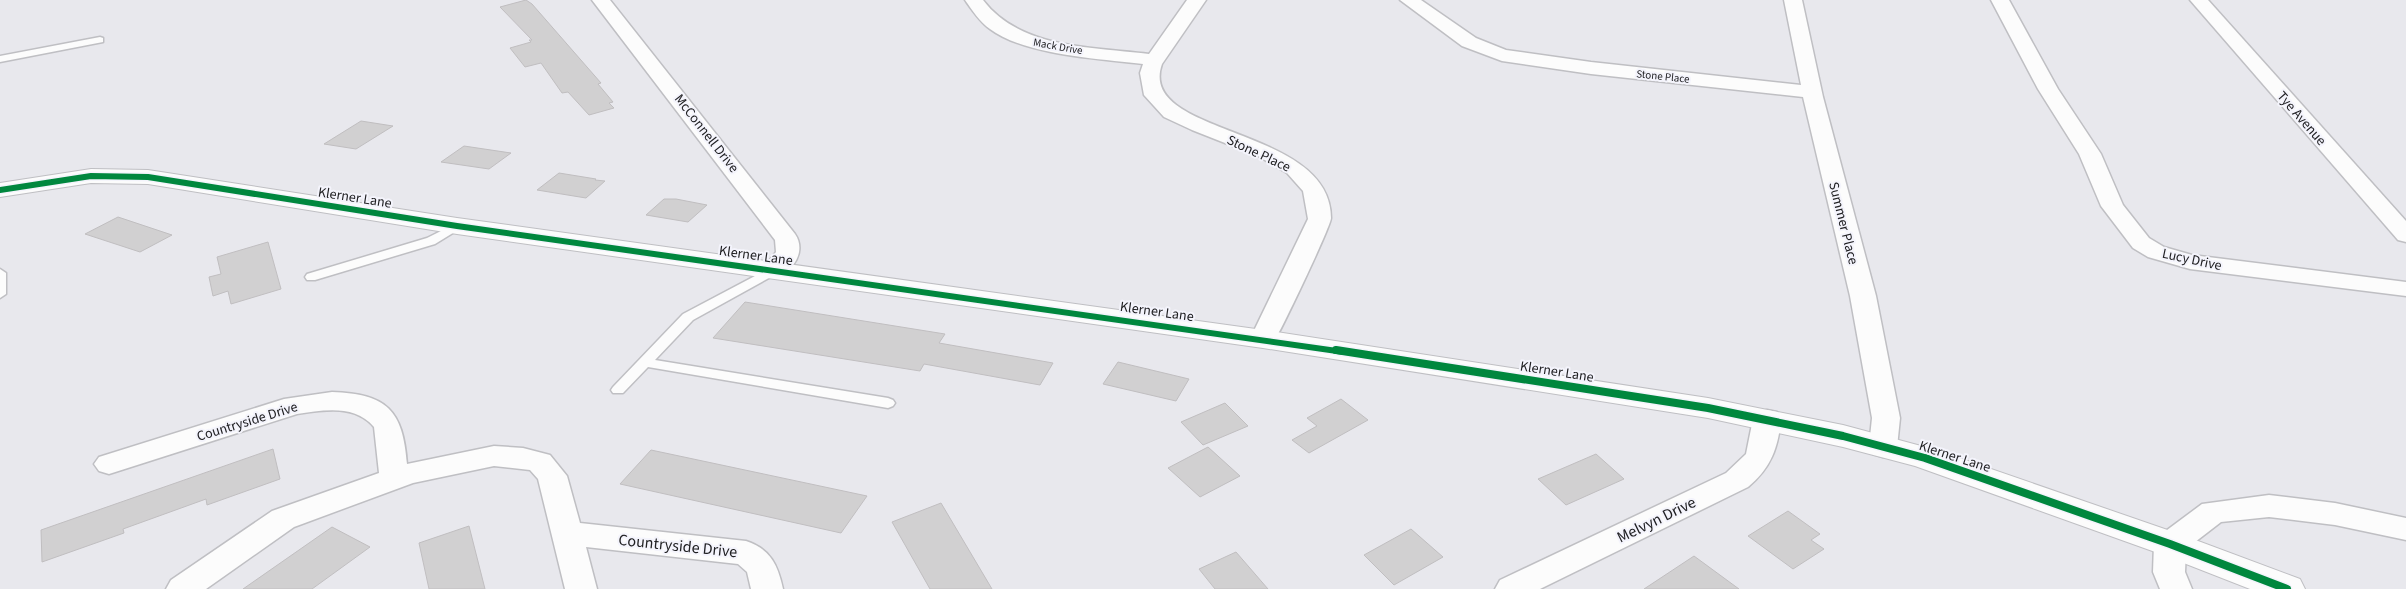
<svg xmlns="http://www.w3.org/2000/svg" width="2406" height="589" font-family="'Source Sans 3',sans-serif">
  <rect width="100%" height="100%" fill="#e8e8ed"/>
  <g fill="#d1d0d1" stroke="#c0bec0">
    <path d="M526,0L532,4L601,83L598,84L613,102L609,103L614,108L589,115L568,92L562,93L541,63L525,67L510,48L531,42L529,40H532L500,7Z"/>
    <path d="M361,121L393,126L356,149L324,144Z"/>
    <path d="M464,146L511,153L489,169L441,162Z"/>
    <path d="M559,173L596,179L595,180L605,181L586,198L537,190Z"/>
    <path d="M664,199H676L707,205L688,222L646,215Z"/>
    <path d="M118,217L172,235L140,252L85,234Z"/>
    <path d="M268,242L281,289L231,304L228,291L213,296L209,277L221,274L217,257Z"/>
    <path d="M745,302L945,334L939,343L1053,363L1040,385L924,364L920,371L713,338Z"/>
    <path d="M1118,362L1189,379L1176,401L1103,384Z"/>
    <path d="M1341,399L1368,420L1309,453L1292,440L1317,426L1307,418Z"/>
    <path d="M1225,403L1248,426L1203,445L1181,422Z"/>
    <path d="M1208,447L1240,476L1200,497L1168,468Z"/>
    <path d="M273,449L280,479L207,505L206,499L123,529L124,533L42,562L41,530Z"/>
    <path d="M651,450L867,496L841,533L620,484Z"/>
    <path d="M1596,454L1624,479L1566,505L1538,479Z"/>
    <path d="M941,503L992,589H930L892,522Z"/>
    <path d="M1788,511L1820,534L1811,540L1824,549L1793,569L1748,536Z"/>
    <path d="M469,526L485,589H429L419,543Z"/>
    <path d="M332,527L370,547L312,589H243Z"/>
    <path d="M1411,529L1443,557L1394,585L1364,555Z"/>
    <path d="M1236,552L1268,589H1215L1199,569Z"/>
    <path d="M1694,556L1739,589H1644Z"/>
  </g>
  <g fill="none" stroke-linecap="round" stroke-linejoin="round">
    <g stroke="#bfbfc3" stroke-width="3">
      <g id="service">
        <path d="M100,37L103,38V42L0,62V56Z"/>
        <path d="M457,223L461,224L463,226L461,228L435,244L315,280H307L305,277L307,274L427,238Z"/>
        <path d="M774,266L780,270L778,273L693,320L655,360L888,398L893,400L895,403L893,406L888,408L648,367L623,393H613L611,390L613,387L683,314Z"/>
        <path d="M0,269L6,273V294L0,298Z"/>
      </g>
    </g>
    <g stroke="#bfbfc3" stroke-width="3">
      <g id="minor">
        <path d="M592,0H610L795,234C809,254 787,281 765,275L762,270L776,252L775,240Z"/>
        <path d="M965,0H983C1020,49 1093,47 1149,54L1187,0H1206L1162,64C1136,137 1331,125 1331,218C1331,226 1280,333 1272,345L1263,347L1254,345L1250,339L1308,219L1303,191L1287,173L1258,156L1192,130L1164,117L1144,95L1140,73L1143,64C1101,59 1024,55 990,29C980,22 972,10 965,0Z"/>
        <path d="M1400,0H1421L1476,38L1506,50L1591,62L1801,85L1784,0H1802L1823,97L1876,296L1900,418L1897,447L1893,454L1883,457L1873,454L1869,447L1872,418L1850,296L1803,97L1591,74L1502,61L1462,46Z"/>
        <path d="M1991,0H2009L2058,89L2101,154L2123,205L2149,238L2164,247L2192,255L2406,282V296L2190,269L2148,257L2133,248L2101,206L2079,154L2038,89Z"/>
        <path d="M2190,0H2208L2406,221V242L2398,240Z"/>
        <path d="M332,392C387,394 403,410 407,464L494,446L523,448L550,455L567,476L580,523L746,541C771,549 778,566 783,589H751L747,572L738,564L586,547L597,589H565L538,479L530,470L494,466L413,483L294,527L206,589H166L171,580L272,511L379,473L374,427C355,404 323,410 297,414L109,474L99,471L94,464L99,457L284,399Z"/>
        <path d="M1767,410L1777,412L1781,419C1778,448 1771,468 1748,487L1540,589H1495L1500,580L1726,473L1746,454L1753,419L1757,412Z"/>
        <path d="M2269,495L2335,503L2406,518V540L2335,525L2269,517L2221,522L2186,549L2185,572L2192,589H2160L2153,572L2154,544L2159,536L2202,504Z"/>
      </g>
    </g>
    <g stroke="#bfbfc3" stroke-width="2">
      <path id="tertiary" d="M91,169L148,170L457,218L1263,330L1708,398L1843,425L1936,450L2182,535L2300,579L2305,589H2250L2158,553L1915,466L1843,447L1708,418L1263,348L457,234L148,184L91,183L0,197V183Z"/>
    </g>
    <use href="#service" fill="#fcfcfc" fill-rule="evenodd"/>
    <use href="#minor" fill="#fcfcfc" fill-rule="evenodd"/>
    <use href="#tertiary" fill="#fcfcfc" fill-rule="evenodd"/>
    <g stroke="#f4f4fc" stroke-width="9">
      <path id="cycleway-far1" d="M0,190L91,176L148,177L457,226L1344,352"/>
    </g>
    <g stroke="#f4f4fc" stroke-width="11">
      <path id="cycleway" d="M1336,350L1708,408L1843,436L1925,458L2170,544L2287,589"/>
    </g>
    <use href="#cycleway-far1" stroke="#00873e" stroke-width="6"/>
    <use href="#cycleway" stroke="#00873e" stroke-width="8"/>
  </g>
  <g text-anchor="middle" stroke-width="4" stroke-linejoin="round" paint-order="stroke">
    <g font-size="11" fill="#202023" stroke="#f4f4fc">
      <text transform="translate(1058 46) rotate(10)" y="4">Mack Drive</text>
      <text transform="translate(1663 76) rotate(6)" y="4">Stone Place</text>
    </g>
    <g font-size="14" fill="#202023" stroke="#f4f4fc">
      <text transform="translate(2302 118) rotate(49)" y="5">Tye Avenue</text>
      <text transform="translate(707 133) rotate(52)" y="5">McConnell Drive</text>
      <text transform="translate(1259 153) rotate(25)" y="5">Stone Place</text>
      <text transform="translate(355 197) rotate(9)" y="5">Klerner Lane</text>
      <text transform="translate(1844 223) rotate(76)" y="5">Summer Place</text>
      <text transform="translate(756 255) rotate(8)" y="5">Klerner Lane</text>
      <text transform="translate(2192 259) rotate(12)" y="5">Lucy Drive</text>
      <text transform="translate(1157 311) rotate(8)" y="5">Klerner Lane</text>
      <text transform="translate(1557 371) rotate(9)" y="5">Klerner Lane</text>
      <text transform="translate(247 421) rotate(-17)" y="5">Countryside Drive</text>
      <text transform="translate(1955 456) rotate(18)" y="5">Klerner Lane</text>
    </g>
    <g font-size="16" fill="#202023" stroke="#f4f4fc">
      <text transform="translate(1656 519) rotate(-26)" y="6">Melvyn Drive</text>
      <text transform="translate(678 545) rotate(6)" y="6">Countryside Drive</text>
    </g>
  </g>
</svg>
